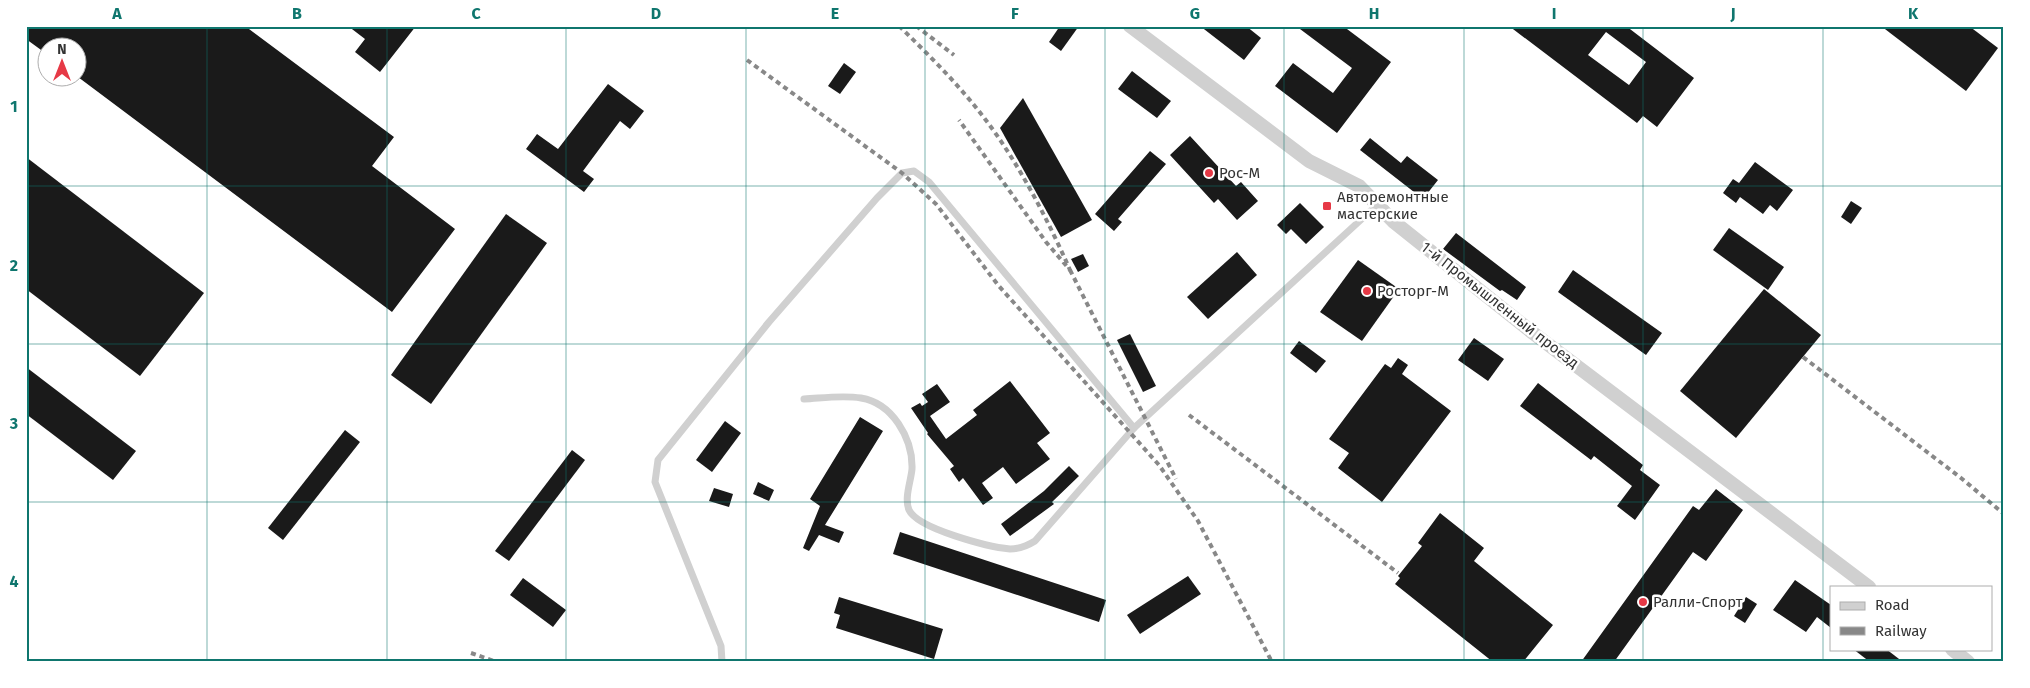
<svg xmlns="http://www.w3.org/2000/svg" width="2030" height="688" font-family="'Fira Sans',sans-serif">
  <rect width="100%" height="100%" fill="#fff"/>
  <g fill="#1a1a1a" fill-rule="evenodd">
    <path d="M26,26H245L394,137L372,166L455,229L392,312L78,77V48H48V55L26,39Z"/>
    <path d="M348,26H416L380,72L355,52L365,39Z"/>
    <path d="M1060,26H1079L1061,51L1049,42Z"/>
    <path d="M1200,26H1246L1261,38L1244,60Z"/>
    <path d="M1296,26H1343L1391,62L1337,133L1275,86L1293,63L1333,93L1352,68Z"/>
    <path d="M1509,26H1626L1694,78L1657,127L1643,116L1637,123ZM1606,32L1646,62L1629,85L1588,55Z"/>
    <path d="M1881,26H1969L1998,48L1966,91Z"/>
    <path d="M844,63L856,72L840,94L828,86Z"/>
    <path d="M1132,71L1171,101L1157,118L1118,89Z"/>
    <path d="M608,84L644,111L630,129L620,121L583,171L594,179L584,192L526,149L537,134L558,149Z"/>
    <path d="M1023,98L1092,220L1061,237L1000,128Z"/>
    <path d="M1190,136L1236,186L1241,182L1258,201L1237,220L1218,199L1214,203L1170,155Z"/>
    <path d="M1370,138L1401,163L1407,156L1438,180L1423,199L1360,150Z"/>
    <path d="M1150,151L1166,164L1118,219L1122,222L1114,231L1095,214Z"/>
    <path d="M26,157L204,293L140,376L26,289Z"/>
    <path d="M1755,162L1793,190L1777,211L1770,205L1763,214L1740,197L1736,203L1723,193L1733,179L1739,183Z"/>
    <path d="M1851,201L1862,208L1851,224L1841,217Z"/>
    <path d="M1300,203L1324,227L1306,244L1291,229L1286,234L1277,225Z"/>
    <path d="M506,214L547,243L431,404L391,375Z"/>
    <path d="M1729,228L1784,267L1768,290L1713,250Z"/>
    <path d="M1456,233L1526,287L1517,300L1502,290L1500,291L1443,249Z"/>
    <path d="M1237,252L1257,275L1208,319L1187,297Z"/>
    <path d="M1083,254L1089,266L1078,272L1071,259Z"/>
    <path d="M1358,260L1399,289L1362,341L1320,312Z"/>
    <path d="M1573,270L1662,333L1646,355L1558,292Z"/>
    <path d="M1764,289L1821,335L1736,438L1680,391Z"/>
    <path d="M1130,334L1156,386L1143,392L1117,340Z"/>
    <path d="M1474,338L1504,359L1488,381L1458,360Z"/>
    <path d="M1299,341L1326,361L1316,373L1290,353Z"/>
    <path d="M1398,358L1408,365L1402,374L1451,411L1382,502L1338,468L1349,453L1329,439L1385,364L1391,368Z"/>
    <path d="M26,367L136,451L113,480L26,414Z"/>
    <path d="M1010,381L1050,433L1037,443L1050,459L1016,484L1003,467L982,483L993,498L983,505L963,478L959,482L950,469L954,466L927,434L928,433L911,408L920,403L922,406L928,402L922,394L937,384L950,402L930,416L946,439L977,415L973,410Z"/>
    <path d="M1538,383L1643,465L1640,470L1660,485L1635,520L1617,506L1632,486L1594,456L1591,460L1520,406Z"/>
    <path d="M860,417L883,431L825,525L844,532L839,543L819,535L809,551L803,548L820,506L810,499Z"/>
    <path d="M725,421L741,433L712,472L696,460Z"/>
    <path d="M345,430L360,442L283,540L268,528Z"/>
    <path d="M572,450L585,460L509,561L495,551Z"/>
    <path d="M1069,466L1079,476L1052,502L1054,504L1010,536L1001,524L1044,491Z"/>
    <path d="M758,482L774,490L769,501L753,494Z"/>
    <path d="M714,488L733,494L729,507L709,501Z"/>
    <path d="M1716,489L1743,510L1706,561L1693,552L1614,662H1581L1693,506L1699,510Z"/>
    <path d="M1440,513L1484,548L1474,561L1553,625L1523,662H1493L1395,584L1400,578L1398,576L1422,546L1418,543Z"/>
    <path d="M900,532L1106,600L1099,622L893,554Z"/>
    <path d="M1188,576L1201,594L1140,634L1127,615Z"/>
    <path d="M523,578L566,610L553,627L510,595Z"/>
    <path d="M1795,580L1831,605V628L1817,617L1806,632L1773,610Z"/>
    <path d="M839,597L943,629L934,659L836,628L840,615L834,613Z"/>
    <path d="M1746,597L1757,604L1745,623L1734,616Z"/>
    <path d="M1853,649H1886L1903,662H1870Z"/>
  </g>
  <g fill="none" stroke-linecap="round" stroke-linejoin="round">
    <g stroke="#d0d0d0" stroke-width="7">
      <path d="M804,399C823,398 842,395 861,398C892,403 913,438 912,469C911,481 904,498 909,510C918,529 989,547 1010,549C1020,549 1027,546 1035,541L1134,428"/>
      <path d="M722,662L721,646L655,482L658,460L769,322L877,198L902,173L914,171L929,182L1134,428L1378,204"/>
    </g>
    <g stroke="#d0d0d0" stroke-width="14">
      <path d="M1130,26L1309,161L1359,186L1394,222L1533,333L1869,587"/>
      <path d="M1952,649L1968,662"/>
    </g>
    <g stroke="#888" stroke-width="4" stroke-dasharray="5 4" stroke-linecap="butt">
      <path d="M899,26C929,55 960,86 985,119C1018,162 1048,220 1070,270L1046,242L959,120"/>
      <path d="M916,26L954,55"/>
      <path d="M747,60L902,173L936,204L998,285L1159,465L1198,521L1272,662"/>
      <path d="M1070,270L1176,479"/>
      <path d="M1803,357L1961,478L2004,514"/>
      <path d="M1189,415L1398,573"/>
      <path d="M471,653L497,662"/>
    </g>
  </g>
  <path fill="none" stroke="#0f766e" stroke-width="1" stroke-opacity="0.55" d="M207,26V662M387,26V662M566,26V662M746,26V662M925,26V662M1105,26V662M1284,26V662M1464,26V662M1643,26V662M1823,26V662M26,186H2004M26,344H2004M26,502H2004"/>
  <g fill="#e63946" stroke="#fff" stroke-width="2">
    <circle cx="1209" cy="173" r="5"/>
    <rect x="1322" y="201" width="10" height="10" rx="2.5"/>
    <circle cx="1367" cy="291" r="5"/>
    <circle cx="1643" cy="602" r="5"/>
  </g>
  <g text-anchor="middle" stroke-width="5" stroke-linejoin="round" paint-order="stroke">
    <g font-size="15" fill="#333" stroke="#fff" text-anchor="start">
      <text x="1219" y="178">Рос-М</text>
      <text x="1337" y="202">Авторемонтные<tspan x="1337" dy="17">мастерские</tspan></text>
      <text x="1377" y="296">Росторг-М</text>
      <text x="1653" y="607">Ралли-Спорт</text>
    </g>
    <g font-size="15" fill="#333" stroke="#fff">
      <text transform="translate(1500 305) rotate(38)" y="5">1-й Промышленный проезд</text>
    </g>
  </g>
  <rect width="2030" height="688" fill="none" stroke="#ffffff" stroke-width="55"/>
  <rect x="1830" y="586" width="162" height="65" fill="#ffffff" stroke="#adadad"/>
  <rect x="1840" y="602" width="25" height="8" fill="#d0d0d0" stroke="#adadad"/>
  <text x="1875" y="610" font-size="15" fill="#333333">Road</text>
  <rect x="1840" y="627" width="25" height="8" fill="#888888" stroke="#adadad"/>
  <text x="1875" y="636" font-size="15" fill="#333333">Railway</text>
  <g transform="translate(62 62)"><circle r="24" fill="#ffffff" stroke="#adadad"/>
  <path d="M0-4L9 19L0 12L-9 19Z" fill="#e63946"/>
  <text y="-8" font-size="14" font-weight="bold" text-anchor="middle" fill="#333333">N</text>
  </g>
  <rect x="28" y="28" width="1974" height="632" fill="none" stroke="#0f766e" stroke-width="2"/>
  <g font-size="16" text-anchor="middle" font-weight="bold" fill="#0f766e">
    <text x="117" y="19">A</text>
    <text x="297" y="19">B</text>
    <text x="476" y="19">C</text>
    <text x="656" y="19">D</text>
    <text x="835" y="19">E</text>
    <text x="1015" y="19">F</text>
    <text x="1195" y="19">G</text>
    <text x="1374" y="19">H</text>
    <text x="1554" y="19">I</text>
    <text x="1733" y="19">J</text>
    <text x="1913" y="19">K</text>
    <text x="14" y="112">1</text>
    <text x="14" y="271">2</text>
    <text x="14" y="429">3</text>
    <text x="14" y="587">4</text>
  </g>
</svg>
